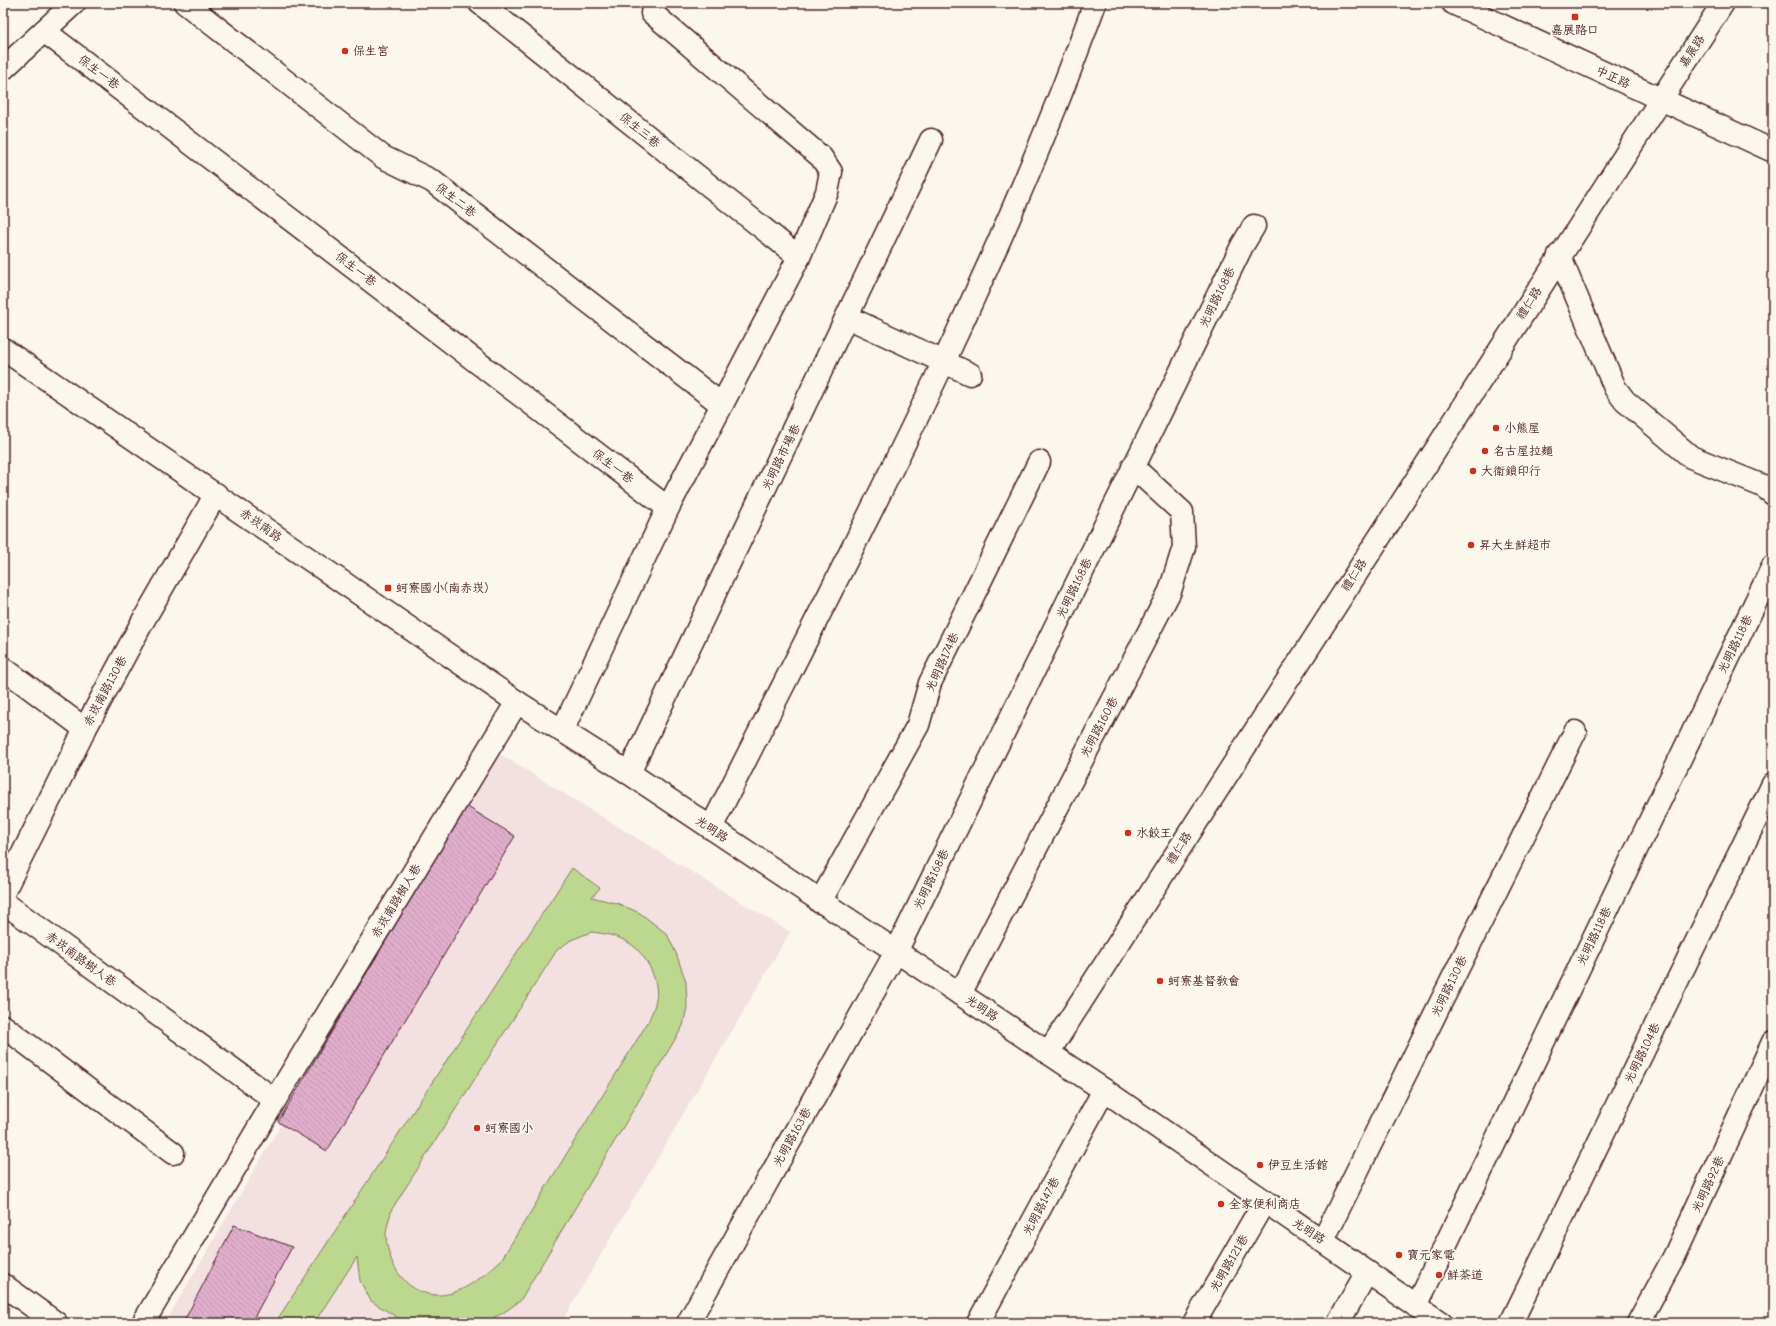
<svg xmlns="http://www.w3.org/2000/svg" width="1776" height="1326" font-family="'Comic Neue','LXGW WenKai TC',sans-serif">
  <defs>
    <pattern id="building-back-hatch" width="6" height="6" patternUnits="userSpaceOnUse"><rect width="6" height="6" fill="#e0aecb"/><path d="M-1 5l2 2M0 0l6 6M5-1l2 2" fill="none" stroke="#c295ae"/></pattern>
  </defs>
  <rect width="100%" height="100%" fill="#fbf7ec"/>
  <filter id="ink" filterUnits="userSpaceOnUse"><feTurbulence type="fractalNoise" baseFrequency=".025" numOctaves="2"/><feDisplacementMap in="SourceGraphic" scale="8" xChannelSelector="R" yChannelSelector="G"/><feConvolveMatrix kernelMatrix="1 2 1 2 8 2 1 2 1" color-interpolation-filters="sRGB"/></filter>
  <g filter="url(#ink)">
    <path fill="#f3e1e2" d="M498,753L790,932L561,1323H165Z"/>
    <path fill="#bcd78e" stroke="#837b5c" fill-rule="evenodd" d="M572,868L600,888L592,897L619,904L640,913L667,934L676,953L686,982L687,1007L683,1026L520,1301L503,1313L483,1323H406L371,1301L360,1281L357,1257L314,1323H275ZM591,932C621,935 639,943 652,972C655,980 658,990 656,999C655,1007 651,1015 648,1022L501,1260C485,1275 463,1294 440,1295C407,1296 388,1266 386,1236C386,1227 390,1217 392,1209L557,950L571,940Z"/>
    <g fill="url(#building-back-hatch)" stroke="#4a1f2b">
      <path d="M466,806L515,836L327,1151L278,1122Z"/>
      <path d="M234,1225L292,1247L251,1323H183Z"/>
    </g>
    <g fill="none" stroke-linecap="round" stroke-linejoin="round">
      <g stroke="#4a1f2b" stroke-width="25">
        <g id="minor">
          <path d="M185,3L383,157L432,181L721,404"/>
          <path d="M480,3L799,257"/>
          <path d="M1453,3L1773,151"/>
          <path d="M44,31L668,508"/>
          <path d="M3,69L74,3"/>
          <path d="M1559,255L1615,388L1625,401L1691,457L1763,486L1773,494"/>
          <path d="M847,317L970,374"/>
          <path d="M3,349L517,702L629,773L1104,1090L1441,1323"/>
          <path d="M3,668L85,729"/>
          <path d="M562,731L668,508L799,257L827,192L831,172L821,157L652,13"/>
          <path d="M629,773L931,140"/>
          <path d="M711,828C847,557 992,289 1095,3"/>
          <path d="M3,893L85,729L143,621L216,494"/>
          <path d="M3,902L275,1100"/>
          <path d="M820,902L918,725L930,683L1039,462"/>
          <path d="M960,994L1170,591L1184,547L1182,512L1133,467"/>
          <path d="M3,1026L173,1153"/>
          <path d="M1048,1053L1723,3"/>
          <path d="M1323,1240L1575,732"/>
          <path d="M3,1285L56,1323"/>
          <path d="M1416,1306L1773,566"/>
          <path d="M143,1323L275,1100L517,702"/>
          <path d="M688,1323L896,952L1242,246L1254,226"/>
          <path d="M978,1323L1104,1090"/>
          <path d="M1194,1323L1264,1202"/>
          <path d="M1338,1323L1367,1272"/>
          <path d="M1511,1323L1773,784"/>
          <path d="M1638,1323L1674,1257L1773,1042"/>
        </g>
      </g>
      <use href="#minor" stroke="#fbf7ec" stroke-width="22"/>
    </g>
  </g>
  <g fill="#c8321e" stroke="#fbf7ec" stroke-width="1.5">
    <rect x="1571" y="13" width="8" height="8" rx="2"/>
    <circle cx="345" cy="51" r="4"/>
    <circle cx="1496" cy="428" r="4"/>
    <circle cx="1485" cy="451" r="4"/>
    <circle cx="1473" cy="471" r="4"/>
    <circle cx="1471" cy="545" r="4"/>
    <rect x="384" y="584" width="8" height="8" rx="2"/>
    <circle cx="1128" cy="833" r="4"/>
    <circle cx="1160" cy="981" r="4"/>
    <circle cx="477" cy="1128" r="4"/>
    <circle cx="1260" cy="1165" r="4"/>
    <circle cx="1221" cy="1204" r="4"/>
    <circle cx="1399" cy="1255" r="4"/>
    <circle cx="1439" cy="1275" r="4"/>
  </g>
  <g text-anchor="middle" stroke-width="3.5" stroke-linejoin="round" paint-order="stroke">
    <g font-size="12" fill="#4a1f2b" stroke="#fbf7ec" text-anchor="start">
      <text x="1575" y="34" text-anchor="middle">嘉展路口</text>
      <text x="353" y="55">保生宮</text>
      <text x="1504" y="432">小熊屋</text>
      <text x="1493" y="455">名古屋拉麵</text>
      <text x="1481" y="475">大衛鎖印行</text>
      <text x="1479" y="549">昇大生鮮超市</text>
      <text x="396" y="592">蚵寮國小(南赤崁)</text>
      <text x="1136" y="837">水餃王</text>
      <text x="1168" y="985">蚵寮基督教會</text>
      <text x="485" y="1132">蚵寮國小</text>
      <text x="1268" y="1169">伊豆生活館</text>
      <text x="1229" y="1208">全家便利商店</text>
      <text x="1407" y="1259">寶元家電</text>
      <text x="1447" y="1279">鮮茶道</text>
    </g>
    <g font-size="12" fill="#4a1f2b" stroke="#fbf7ec">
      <text transform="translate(1692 51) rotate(-57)" y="4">嘉展路</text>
      <text transform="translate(99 72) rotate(37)" y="4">保生一巷</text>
      <text transform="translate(1613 77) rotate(25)" y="4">中正路</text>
      <text transform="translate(640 130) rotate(39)" y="4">保生三巷</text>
      <text transform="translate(456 200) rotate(38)" y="4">保生二巷</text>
      <text transform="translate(356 269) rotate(37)" y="4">保生一巷</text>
      <text transform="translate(1217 297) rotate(-64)" y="4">光明路168巷</text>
      <text transform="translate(1529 303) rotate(-57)" y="4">禮仁路</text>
      <text transform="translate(781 457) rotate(-64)" y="4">光明路市場巷</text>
      <text transform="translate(613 466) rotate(37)" y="4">保生一巷</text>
      <text transform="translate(261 525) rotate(35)" y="4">赤崁南路</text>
      <text transform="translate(1354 575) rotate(-57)" y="4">禮仁路</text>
      <text transform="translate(1074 588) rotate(-64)" y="4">光明路168巷</text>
      <text transform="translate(1735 644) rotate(-64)" y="4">光明路118巷</text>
      <text transform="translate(942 662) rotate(-66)" y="4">光明路174巷</text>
      <text transform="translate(105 691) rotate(-62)" y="4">赤崁南路130巷</text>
      <text transform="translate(1099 727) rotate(-62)" y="4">光明路160巷</text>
      <text transform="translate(712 829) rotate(34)" y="4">光明路</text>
      <text transform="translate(1179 848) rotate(-57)" y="4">禮仁路</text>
      <text transform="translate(931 879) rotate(-64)" y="4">光明路168巷</text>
      <text transform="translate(396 901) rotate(-59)" y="4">赤崁南路樹人巷</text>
      <text transform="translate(1594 936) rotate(-64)" y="4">光明路118巷</text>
      <text transform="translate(81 959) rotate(36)" y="4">赤崁南路樹人巷</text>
      <text transform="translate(1449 986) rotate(-64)" y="4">光明路130巷</text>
      <text transform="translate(982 1008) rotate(34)" y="4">光明路</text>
      <text transform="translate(1642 1053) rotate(-64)" y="4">光明路104巷</text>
      <text transform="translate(792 1137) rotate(-61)" y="4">光明路163巷</text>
      <text transform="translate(1708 1184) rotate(-65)" y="4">光明路92巷</text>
      <text transform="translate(1041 1206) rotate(-62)" y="4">光明路147巷</text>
      <text transform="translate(1309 1231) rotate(33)" y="4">光明路</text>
      <text transform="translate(1229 1263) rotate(-60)" y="4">光明路121巷</text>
    </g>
  </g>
  <rect width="1776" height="1326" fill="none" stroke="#fbf7ec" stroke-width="16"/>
  <rect x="8" y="8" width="1760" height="1310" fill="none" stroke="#4a1f2b" stroke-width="1.5" filter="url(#ink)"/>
</svg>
